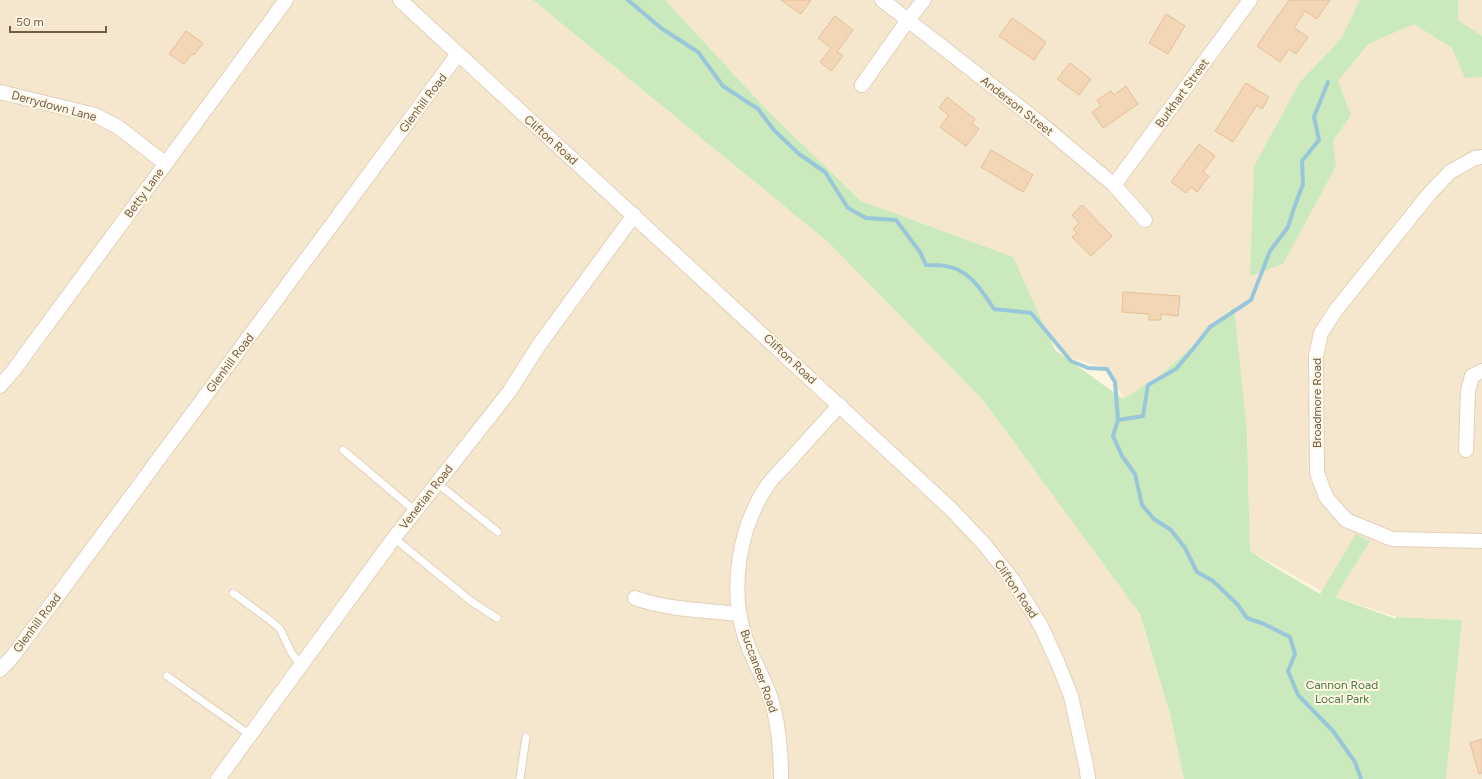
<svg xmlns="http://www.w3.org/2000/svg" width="1482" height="779" font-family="Figtree,sans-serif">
  <rect width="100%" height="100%" fill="#fdf5df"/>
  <g fill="#f5e7cd">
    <path d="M0,0H533L828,242L983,400L1140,614L1170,714L1184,779H0Z"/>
    <path d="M665,0H1482V779H1446L1462,620L1396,617L1327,594L1250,551L1247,432L1233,307L1162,374L1123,399L1108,368L1071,358L1002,279L861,201L766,109Z"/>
  </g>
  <g fill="#caeabd">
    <path d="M533,0H665L766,109L861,201L1013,257L1055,350L1123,399L1162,374L1234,307L1247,432L1250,551L1276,568L1320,594L1356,534L1370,541L1335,597L1396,619V617L1462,620L1446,779H1184L1170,714L1140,614L983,400L828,242Z"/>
    <path d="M1360,0H1458V20L1482,36V77L1465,78L1452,48L1414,24L1368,44L1338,81L1351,115L1333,141L1336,166L1283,264L1250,276L1254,166L1300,82L1341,39Z"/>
  </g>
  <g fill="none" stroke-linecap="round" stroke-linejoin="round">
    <g stroke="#99c7d9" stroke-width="4">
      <path d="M628,0L661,28L698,52L723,86L758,109L774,130L799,154L825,172L848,208L866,218L896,220L920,252L926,265C938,265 951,265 962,272C975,279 986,297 994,309L1031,313L1071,361L1088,368L1107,369L1115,382L1118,420L1113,436L1122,456L1135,474L1142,505L1154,519L1171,530L1185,548L1197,572L1213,581L1237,604L1247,618L1264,624L1290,637L1295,654L1288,671L1298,695L1333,731L1355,762L1361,779"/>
      <path d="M1118,420L1143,416L1148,385L1176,369L1193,349L1210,327L1251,300L1270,251L1288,227L1294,208L1303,184L1302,161L1319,140L1314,117L1328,82"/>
    </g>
  </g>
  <g fill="#f3d6b6" stroke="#e6be95">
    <path d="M781,0H811L801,14Z"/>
    <path d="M1289,0H1330L1317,19L1305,11L1294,28L1308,37L1296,54L1289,49L1280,62L1257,46Z"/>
    <path d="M1166,14L1185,26L1168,54L1149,43Z"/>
    <path d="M835,16L853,30L837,52L843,56L831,71L820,62L831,48L818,38Z"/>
    <path d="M1012,18L1046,42L1034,60L999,36Z"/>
    <path d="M186,31L203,43L194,55L192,54L184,64L169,54Z"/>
    <path d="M1070,63L1091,79L1079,95L1057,79Z"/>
    <path d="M1246,83L1269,97L1262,109L1257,105L1233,142L1215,131Z"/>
    <path d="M1126,86L1138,104L1103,128L1092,112L1101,106L1097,100L1111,91L1114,95Z"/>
    <path d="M947,97L975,119L972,124L979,129L966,146L940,127L949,115L939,108Z"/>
    <path d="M1199,144L1215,156L1203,172L1209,176L1197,192L1191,187L1186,193L1171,182Z"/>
    <path d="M991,150L1033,175L1023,192L981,167Z"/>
    <path d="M1082,205L1112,236L1091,256L1072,237L1077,233L1073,229L1079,223L1072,215Z"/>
    <path d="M1123,292L1180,296L1178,316L1161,314V320H1149V314L1122,312Z"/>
    <path d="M1482,739V773L1479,774L1470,743Z"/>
  </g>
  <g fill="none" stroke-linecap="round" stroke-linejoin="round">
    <g stroke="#e1d1bb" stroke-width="9">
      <g id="service">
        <path d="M343,450L415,511"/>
        <path d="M437,483L498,532"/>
        <path d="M394,538L472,602L497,618"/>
        <path d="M233,593L271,621L280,629L291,652L301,666"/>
        <path d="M167,676L250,735"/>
        <path d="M520,779L526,737"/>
      </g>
    </g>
    <g stroke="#e1d1bb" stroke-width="16">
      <g id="minor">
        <path d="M400,0L951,509L984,544L1012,579L1041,626L1057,661L1071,696L1086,765L1088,779"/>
        <path d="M882,0L1040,123L1114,185L1145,220"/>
        <path d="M862,85L908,20L924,0"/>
        <path d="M0,92L95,115L118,127L166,164"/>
        <path d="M1482,157L1475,158L1450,172L1430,193L1336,310L1321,333L1316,356L1317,473L1326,497L1346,520L1392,539L1482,541"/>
        <path d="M1114,185L1250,0"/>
        <path d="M0,386L13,371L286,0"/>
        <path d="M1466,450L1468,391L1472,376L1482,371"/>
        <path d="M635,598C668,610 705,610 739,614"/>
        <path d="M0,670L13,656L458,54"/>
        <path d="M218,779L394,538L509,392L539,345L634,215"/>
        <path d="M781,779C781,751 779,723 770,696C763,676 751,657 745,637C729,589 739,528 767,486C773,477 783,468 791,459C807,441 823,423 840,405"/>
      </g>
    </g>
    <use href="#service" stroke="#fff" stroke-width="7"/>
    <use href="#minor" stroke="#fff" stroke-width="14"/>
  </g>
  <g text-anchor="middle" stroke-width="4" stroke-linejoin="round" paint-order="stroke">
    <g font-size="12" fill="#745c46" stroke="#fff8e6">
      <text transform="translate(1182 93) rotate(-54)" y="4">Burkhart Street</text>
      <text transform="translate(423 103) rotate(-53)" y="4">Glenhill Road</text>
      <text transform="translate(54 106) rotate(15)" y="4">Derrydown Lane</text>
      <text transform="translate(1017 106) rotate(38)" y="4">Anderson Street</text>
      <text transform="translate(551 140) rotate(42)" y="4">Clifton Road</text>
      <text transform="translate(144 193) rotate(-54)" y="4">Betty Lane</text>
      <text transform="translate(790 359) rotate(43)" y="4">Clifton Road</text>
      <text transform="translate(230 363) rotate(-53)" y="4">Glenhill Road</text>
      <text transform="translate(1317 403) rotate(-90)" y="4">Broadmore Road</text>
      <text transform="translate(426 497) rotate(-52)" y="4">Venetian Road</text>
      <text transform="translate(1016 589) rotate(56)" y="4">Clifton Road</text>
      <text transform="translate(37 623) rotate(-53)" y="4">Glenhill Road</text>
      <text transform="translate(759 671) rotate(70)" y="4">Buccaneer Road</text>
    </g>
    <g font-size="12" fill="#487a3e" stroke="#fff8e6">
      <text x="1342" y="689">Cannon Road<tspan x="1342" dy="14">Local Park</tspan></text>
    </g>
  </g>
  <path d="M10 26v6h96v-6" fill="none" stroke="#745c46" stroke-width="2"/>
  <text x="16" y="26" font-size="12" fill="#745c46" stroke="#fff8e6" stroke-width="3" paint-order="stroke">50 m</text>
</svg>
